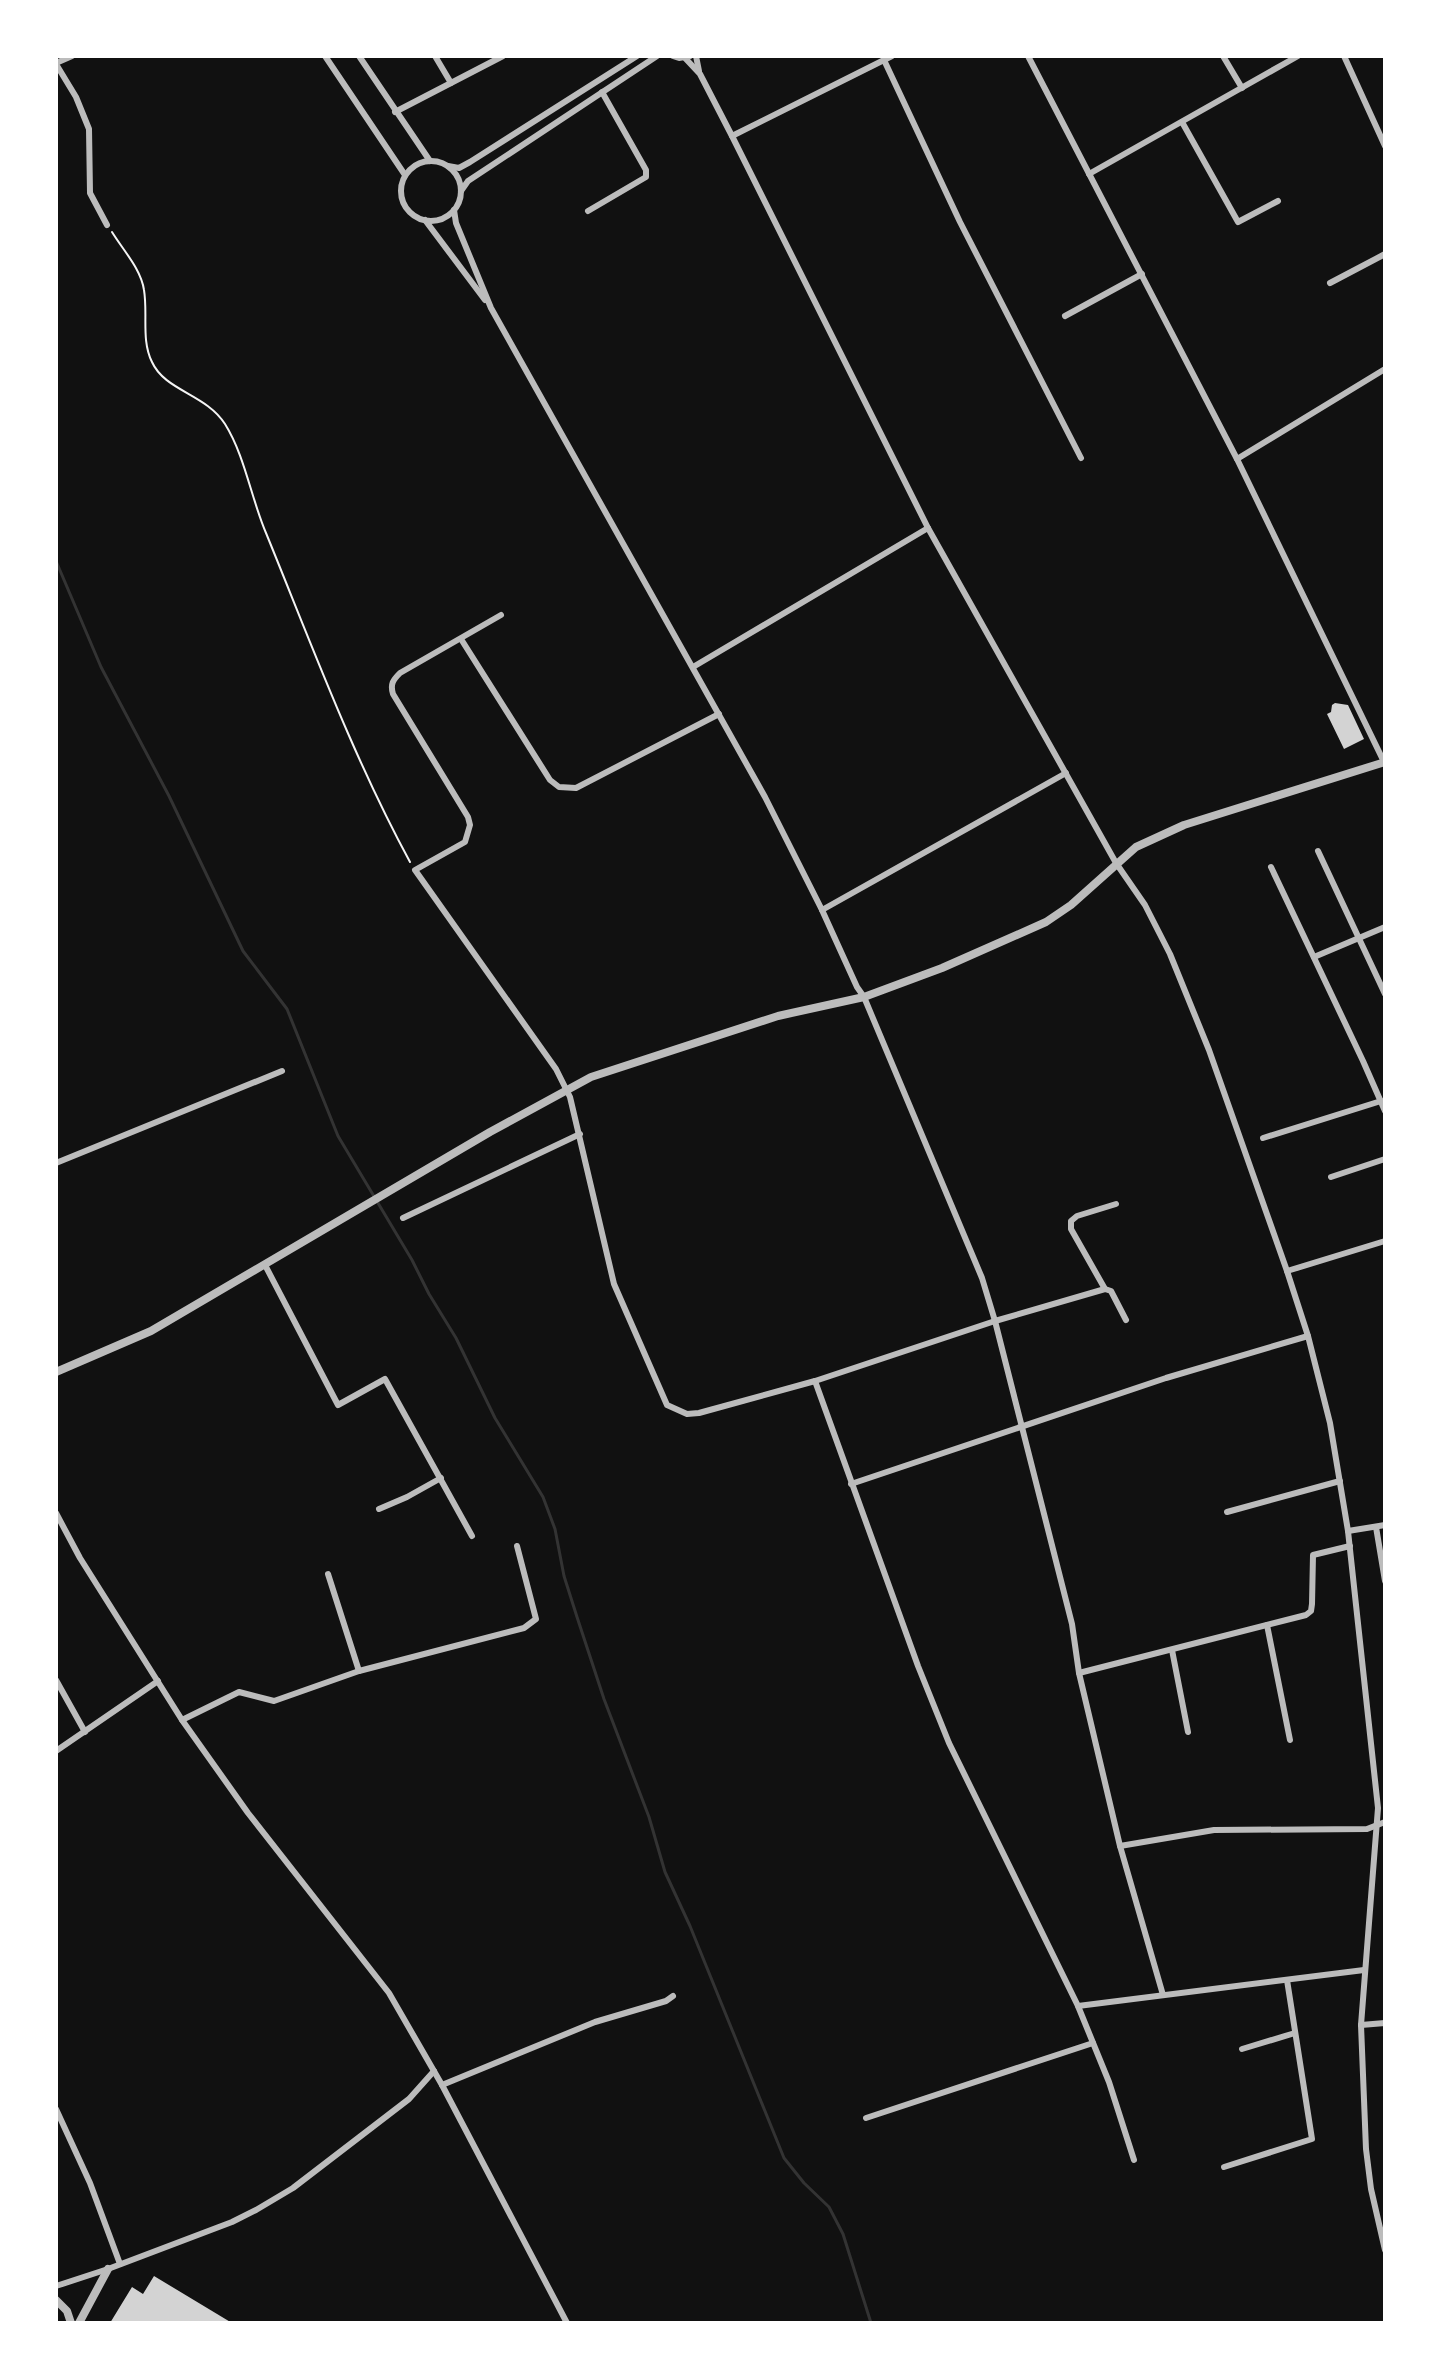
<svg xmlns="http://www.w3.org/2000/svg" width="1441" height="2379" font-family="Manrope,sans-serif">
  <rect width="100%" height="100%" fill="#111"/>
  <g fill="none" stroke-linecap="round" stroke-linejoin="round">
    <path stroke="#333" stroke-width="3" d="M56,561L101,667L169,796L243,951L287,1009L338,1136L412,1260L429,1294L456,1338L495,1418L543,1497L555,1529L564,1576L577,1617L604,1699L649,1817L665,1872L690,1926L784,2158L804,2183L829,2207L843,2234L871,2323"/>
  </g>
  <g fill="#d3d3d3">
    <path d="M1335,703L1348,705L1364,739L1344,749L1327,714L1331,712L1332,705Z"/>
    <path d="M154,2276L232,2323H110L132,2287L143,2294Z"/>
  </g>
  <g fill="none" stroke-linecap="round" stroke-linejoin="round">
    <path stroke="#f5f5f5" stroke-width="2" d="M112,232C123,250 141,269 144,290C148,314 141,340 152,362C165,391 206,394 225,424C245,456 251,498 266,533C311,643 353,757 410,862"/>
    <g stroke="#bcbcbc" stroke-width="6">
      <path d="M325,56L405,175"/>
      <path d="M359,56L430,161"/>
      <path d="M435,56L451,83"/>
      <path d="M673,56L679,58L690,56"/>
      <path d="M696,56L699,71"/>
      <path d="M1028,56L1237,459L1385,764"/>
      <path d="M1223,56L1242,88"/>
      <path d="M1344,56L1385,146"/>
      <path d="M685,58L700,74L732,136L928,528L1116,863L1145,905L1170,954L1209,1050L1287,1271L1308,1336L1330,1423L1348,1531L1378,1808L1361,2025L1366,2149L1371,2189L1385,2250"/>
      <path d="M884,60L960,222L1081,458"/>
      <path d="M56,63L72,56"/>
      <path d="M56,64L76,97L89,129L90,193L107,225"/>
      <path d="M395,112L503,56"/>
      <path d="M1182,122L1238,222L1278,201"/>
      <path d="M732,136L892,56"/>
      <circle cx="431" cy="191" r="30"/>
      <path d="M448,166L459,168L470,162L637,56"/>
      <path d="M1089,174L1298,56"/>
      <path d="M461,191L468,181L657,56"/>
      <path d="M454,210L456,223L491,308L765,797L822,910L857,987L864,997L982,1278L995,1321L1072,1624L1079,1673L1120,1846L1163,1995"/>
      <path d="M588,211L646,177V170L602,92"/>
      <path d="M425,220L485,300"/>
      <path d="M1330,283L1385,254"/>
      <path d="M1065,316L1142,274"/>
      <path d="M1237,459L1385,369"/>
      <path d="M501,615L400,673C393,680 390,684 393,694L468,817L470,825L465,842L415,870L556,1069L570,1097L614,1284L667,1405L687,1414L699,1413L815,1381L995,1321L1105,1289"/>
      <path d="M461,639L550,780L559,787L576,788L719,714"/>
      <path d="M693,667L928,528"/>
      <path d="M1318,851L1385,994"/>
      <path d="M1271,867L1363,1061L1385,1111"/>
      <path d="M822,910L1066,773"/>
      <path d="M1314,957L1385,927"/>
      <path d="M1263,1138L1381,1101"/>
      <path d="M56,1163L282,1071"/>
      <path d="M1331,1177L1385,1159"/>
      <path d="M1116,1204L1077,1216L1071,1221V1229L1105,1289L1111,1291L1126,1320"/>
      <path d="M403,1218L580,1134"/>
      <path d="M265,1265L338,1405L385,1379L472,1536"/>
      <path d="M1287,1271L1385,1241"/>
      <path d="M815,1381L918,1666L949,1743L1078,2006L1109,2082L1134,2160"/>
      <path d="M851,1484L1166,1378L1308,1336"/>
      <path d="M379,1509L407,1497L441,1478"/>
      <path d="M1227,1512L1340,1481"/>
      <path d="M56,1513L80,1558L182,1720L248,1813L389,1993L442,2085L567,2323"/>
      <path d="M1376,1527L1385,1581"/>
      <path d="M1348,1531L1385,1525"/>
      <path d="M328,1574L359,1671"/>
      <path d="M1267,1625L1290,1740"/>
      <path d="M1172,1650L1188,1732"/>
      <path d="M1079,1673L1306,1615L1311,1611L1312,1604L1313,1555L1350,1546"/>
      <path d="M56,1680L85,1732"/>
      <path d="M182,1720L239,1692L274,1701L359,1671L524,1628L536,1619L517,1546"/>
      <path d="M56,1751L158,1681"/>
      <path d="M1120,1846L1214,1830L1367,1829L1385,1822"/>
      <path d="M1078,2006L1364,1970"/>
      <path d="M1361,2025L1385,2023"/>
      <path d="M1242,2049L1295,2033"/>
      <path d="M442,2085L595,2022L666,2001L673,1996"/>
      <path d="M56,2109L90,2183L120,2264"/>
      <path d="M866,2118L1093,2043"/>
      <path d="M1224,2167L1312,2139L1287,1980"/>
      <path d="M56,2286L108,2269L232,2222L256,2210L293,2188L366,2132L409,2099L434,2071"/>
    </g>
    <g stroke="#bcbcbc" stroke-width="8">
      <path d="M56,1372L151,1331L490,1132L591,1077L778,1016L864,997L942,968L1046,922L1071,905L1136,847L1184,825L1385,762"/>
      <path d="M56,2300L67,2311L71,2323"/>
      <path d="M79,2323L108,2269"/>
    </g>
  </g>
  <rect width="1441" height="2379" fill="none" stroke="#ffffff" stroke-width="116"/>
</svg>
